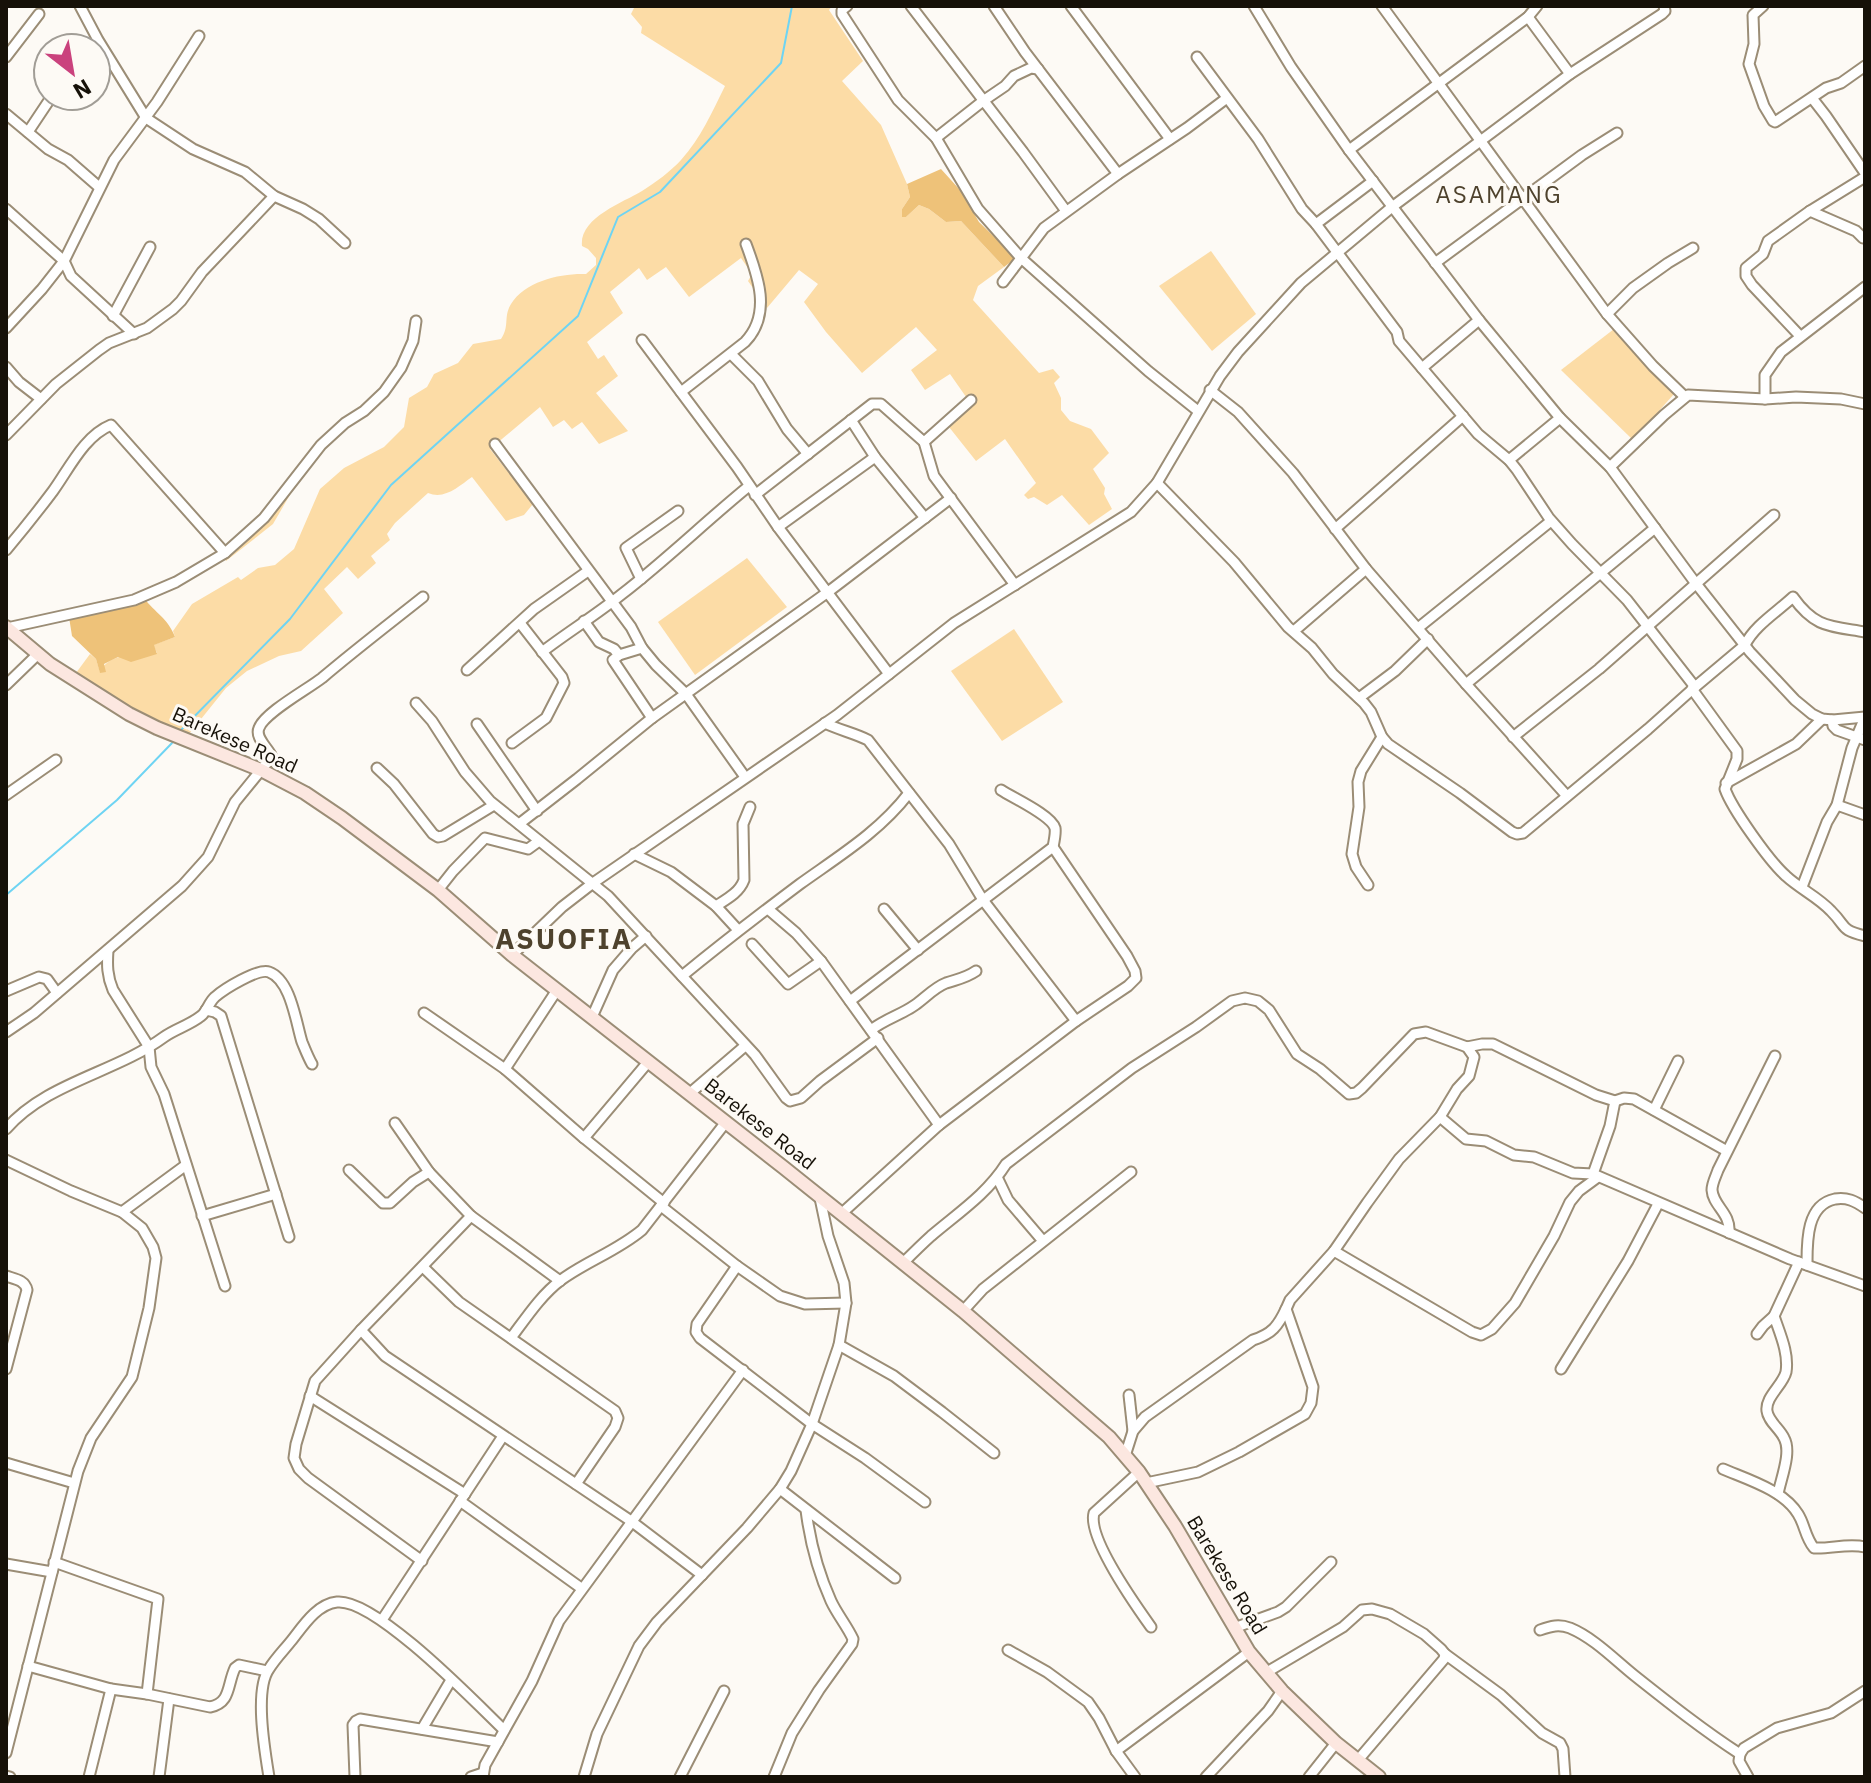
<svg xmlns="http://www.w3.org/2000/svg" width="1871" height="1783" font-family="'IBM Plex Sans',sans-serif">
  <rect width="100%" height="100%" fill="#fdfaf5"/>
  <g fill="#fcdca6">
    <path d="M635,6H832L829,10L863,61L842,81L881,125L907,184L910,197L902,209L906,217L919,205L929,209L946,222L961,221L1004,267L978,286L973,300L1039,373L1053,369L1060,377L1054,383L1061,398V410L1070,421L1091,429L1109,453L1093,469L1105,488L1104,494L1112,509L1089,525L1062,495L1047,505L1034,497L1028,499L1024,495L1036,483L1005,439L976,461L949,427L971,404L950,374L925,390L911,370L937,350L916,327L862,373L826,332L804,302L818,284L799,270L767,308L748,281L752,274L741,258L689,297L666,267L647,280L639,268L610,292L623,313L587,342L598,359L604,355L618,376L596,393L628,431L599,444L582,422L572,429L564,420L553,427L540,407L490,449L533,504L524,515L506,521L472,477C459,486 445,500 428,493L395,523L387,534L390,540L371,556L376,563L358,579L347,567L324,589L343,613L301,651L279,656L247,671L226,688L189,734C149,717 111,699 76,673L90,654L96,659L100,672C109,652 138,655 157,653L153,645L175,637L173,631L192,604L238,577L241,580L258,568L275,565L294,549L320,489L344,468L384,447L404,427L409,398L427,387L434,374L458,363L473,344L501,339C510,326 503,317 511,304C525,281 561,273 586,274L596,265V258L588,249L582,246C579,218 622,203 642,191C655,183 671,171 681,160C701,138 712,112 725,86L641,33L642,27L631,14Z"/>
    <path d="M1211,251L1256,314L1212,351L1159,286Z"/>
    <path d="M1614,329L1674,394L1633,440L1561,370Z"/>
    <path d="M284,486L291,493L273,524L226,561L224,557Z"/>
    <path d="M747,558L787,607L695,675L658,622Z"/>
    <path d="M1014,629L1063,702L1002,741L951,671Z"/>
  </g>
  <g fill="#eec279">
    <path d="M941,169L960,190L979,222L1016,258L1004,267L961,221L946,222L929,209L919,205L906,217H902V209L910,197L907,184Z"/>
    <path d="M144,598C155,613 168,618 175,637L154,645L157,654L131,662L118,657L104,664L106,672L100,673L96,659L72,636L69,617Z"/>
  </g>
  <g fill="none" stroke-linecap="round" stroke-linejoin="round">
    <g stroke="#6ed4f3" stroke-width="2">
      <path d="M181,730L290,619L391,485L578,316L618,217L660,192L781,63L792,6"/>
      <path d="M6,895L117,800L172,743"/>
    </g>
    <g stroke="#9b8d76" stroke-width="13">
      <g id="minor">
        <path d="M80,6L98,40L146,118L193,149L245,172L274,196L303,209L319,219L345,243"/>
        <path d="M847,6L842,10V14L898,100L936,138L978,209L1021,258L1148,371L1198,411"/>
        <path d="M911,6L1023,152L1066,211"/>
        <path d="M994,6L1025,52L1118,174"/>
        <path d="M1071,6L1170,139"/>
        <path d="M1254,6L1291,67L1349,150L1479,320L1560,418L1610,467L1694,581L1750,652L1795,700L1812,714L1822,719L1833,720L1865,717"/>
        <path d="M1382,6L1607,314L1653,366L1685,397"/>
        <path d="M1763,6L1753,15L1754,44L1749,64L1764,106L1773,121L1775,122L1826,88L1841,83L1865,66"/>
        <path d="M1528,17L1570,74"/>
        <path d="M6,57L39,14"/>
        <path d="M1197,57L1258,139L1302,209L1316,224L1397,332L1399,341L1405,348L1478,434L1509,460L1517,470L1549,518L1572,544L1627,600L1695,687L1745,645C1754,626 1777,612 1793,597C1815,628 1830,626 1865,632"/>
        <path d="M1812,98L1826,116L1865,173"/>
        <path d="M6,114L48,149L68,160L99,187"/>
        <path d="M28,132L52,96"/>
        <path d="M936,138L983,101L1005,86L1014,76L1031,68L1038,69"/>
        <path d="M1349,150L1528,17L1537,6"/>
        <path d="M6,209L64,261L71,276L134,334"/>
        <path d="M1810,211L1856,231L1863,238"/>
        <path d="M1316,224L1373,181"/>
        <path d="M1435,263L1582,155L1617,133"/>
        <path d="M1003,282L1044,228L1118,174L1187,128L1227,98"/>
        <path d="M1607,314L1633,288L1668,263L1693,248"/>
        <path d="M113,316L150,247"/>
        <path d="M6,328L42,289L64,261L114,160L157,102L199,36"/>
        <path d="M1800,336L1752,285L1746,276V268L1763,254L1768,241L1810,211L1865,177"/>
        <path d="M642,340L737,467L778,527L889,674"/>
        <path d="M731,354L758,381L787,429L808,454"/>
        <path d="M6,367L19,382L41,399"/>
        <path d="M1422,368L1479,320"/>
        <path d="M1210,390L1238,412L1293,473L1366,569L1466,684L1567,796"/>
        <path d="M681,392L745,342C772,314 758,276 746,244"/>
        <path d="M1765,399V375L1781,352L1865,287"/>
        <path d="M851,420L875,457L925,518"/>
        <path d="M6,435L56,384L99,350L109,343L147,328L173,309L181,301L202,272L274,196"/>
        <path d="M924,442L934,476L1015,585"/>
        <path d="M495,444L631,627L642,648L656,665L686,694L745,777"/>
        <path d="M1509,460L1560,418"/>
        <path d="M1610,467L1664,415L1688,395L1765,399L1796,397L1841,399L1865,404"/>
        <path d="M1157,483L1234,562L1288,627L1312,648L1333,674L1364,703L1371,712L1382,737L1388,744L1460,793L1512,832L1517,834L1523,833L1648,729L1695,687"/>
        <path d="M755,495L872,404H881L924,442L971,400"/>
        <path d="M778,527L875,457"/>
        <path d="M1335,529L1463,416"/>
        <path d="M6,550C22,531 38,511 53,491C69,469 84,436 111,425L225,553"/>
        <path d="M641,579L626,548L678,511"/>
        <path d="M584,621L599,642L614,649L619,655"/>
        <path d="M7,628L134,600L176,582L225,553L264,518L321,445L345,423L364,411L384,392L401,368L413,341L416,321"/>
        <path d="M1418,628L1551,521"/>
        <path d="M1294,631L1366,569"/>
        <path d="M642,648L619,655L613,660L652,718"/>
        <path d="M542,652C568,632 596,615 622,594C666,560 706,521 749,486"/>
        <path d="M467,670L534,609L588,571"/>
        <path d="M1466,684L1655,528"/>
        <path d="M6,685L38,654"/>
        <path d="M1692,689L1737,751V759L1725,789C1732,809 1770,862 1786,876C1800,889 1818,897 1831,911C1848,928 1839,929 1865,936"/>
        <path d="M1359,698L1395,671L1428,639"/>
        <path d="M416,703L432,721L465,772L490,801L608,896L755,1055L786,1098L790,1101L801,1098L820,1081L878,1038"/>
        <path d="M1832,720L1833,726L1837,730L1865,740"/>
        <path d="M825,723C839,730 854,733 868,740L949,844L983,900L1076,1021"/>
        <path d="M477,724L537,811"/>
        <path d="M1513,737L1599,669L1774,515"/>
        <path d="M512,743L546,718L564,683L562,677L520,623"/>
        <path d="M377,768L394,784L433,834L438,837L443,836L494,805"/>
        <path d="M1726,783L1796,744L1822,719"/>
        <path d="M6,795L56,760"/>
        <path d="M1837,805L1865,815"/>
        <path d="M519,824L577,779L652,718L828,592L951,498"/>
        <path d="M634,854L671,872L716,906L738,930"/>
        <path d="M1368,885L1356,867L1352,854L1359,807L1358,782L1361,771L1382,737"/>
        <path d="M1802,887L1827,822L1837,805L1852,748L1865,717"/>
        <path d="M438,890L453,871L485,838L528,849L539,841"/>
        <path d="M716,906C727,899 739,893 744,880L743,824L750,807"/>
        <path d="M768,909L796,933L821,961L939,1125"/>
        <path d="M884,909L918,950"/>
        <path d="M752,944L788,984L821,961"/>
        <path d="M108,950C107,965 107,976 113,990L149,1047L151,1067L164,1094L225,1286"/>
        <path d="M512,955L562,907L593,883L837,715L954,623L1131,512L1157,483L1220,376L1238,352L1301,283L1392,207L1570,74L1662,14L1665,11L1664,6"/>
        <path d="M682,976C721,944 760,914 800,884C839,856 879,832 909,793"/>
        <path d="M6,991L39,977L47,979L57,993"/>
        <path d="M850,1001L1053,847C1054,842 1056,833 1055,828C1051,815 1013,798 1001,790"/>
        <path d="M206,1010L215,1012L221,1016L289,1237"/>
        <path d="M424,1013L505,1069L584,1138L664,1203"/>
        <path d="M592,1017L613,970L632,948L646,936"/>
        <path d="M871,1030C885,1019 901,1015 915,1005C925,998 935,987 946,983C958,979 966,978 976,971"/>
        <path d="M6,1032L34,1013L182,886L208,857L235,802L270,759L271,755C266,746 255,737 259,728C264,713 308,689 322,678C355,650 389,624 423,597"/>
        <path d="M505,1069L557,990"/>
        <path d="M689,1094L745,1046"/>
        <path d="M1615,1101L1624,1098L1634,1099L1727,1151"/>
        <path d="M1654,1110L1678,1061"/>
        <path d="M1440,1117L1466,1139L1486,1141L1514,1155L1534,1157L1573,1173L1593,1174L1790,1259L1865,1286"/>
        <path d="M395,1123L429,1172L471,1216L560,1281"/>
        <path d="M6,1129C47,1082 115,1073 164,1037C175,1029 190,1025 201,1016C207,1012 209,1002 215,997C224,989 258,968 269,972C291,980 296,1023 302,1042C305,1049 308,1057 312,1064"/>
        <path d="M584,1138L649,1061"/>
        <path d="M6,1160L71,1191L122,1212L142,1228L153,1247L156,1258L149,1308L132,1377L91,1438L78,1471L6,1753"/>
        <path d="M349,1170L383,1203H390L413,1182L429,1172"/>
        <path d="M997,1177L1008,1200L1043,1241"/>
        <path d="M661,1206L737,1266L780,1296L805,1304L846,1303"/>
        <path d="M122,1212L186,1165"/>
        <path d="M841,1214L939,1125L1076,1021L1128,986L1136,978L1135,971L1127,956L1053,847"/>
        <path d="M202,1216L276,1194"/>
        <path d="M471,1216L361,1330L385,1356L631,1521L702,1575"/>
        <path d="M1729,1233C1731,1213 1713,1206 1712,1190C1712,1183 1716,1176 1718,1170L1775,1056"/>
        <path d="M1334,1251L1472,1332L1481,1335L1492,1329L1515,1303L1554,1236L1570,1202L1579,1191L1598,1177"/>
        <path d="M903,1263C912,1254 921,1245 931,1236C958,1213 987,1194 1006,1164L1132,1068L1196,1027L1232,1001L1245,998L1258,1001L1269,1010L1297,1054L1320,1069L1349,1094L1356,1093L1362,1088L1414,1034L1426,1032L1467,1047L1482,1044H1493L1596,1095L1615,1101L1610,1126L1593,1174"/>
        <path d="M1807,1265C1807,1242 1806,1205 1835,1199C1847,1197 1855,1201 1865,1208"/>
        <path d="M737,1266L697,1324L696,1332L700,1338L812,1424L865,1458L925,1502"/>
        <path d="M423,1267L459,1302L615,1411L618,1418L615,1427L576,1484"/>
        <path d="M6,1276C15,1279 25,1280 27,1290L6,1369"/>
        <path d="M963,1311L983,1289L1131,1172"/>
        <path d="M1774,1316C1780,1334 1789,1353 1786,1372C1783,1385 1765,1397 1767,1411C1768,1421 1780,1429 1784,1438C1792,1452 1781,1478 1778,1494"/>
        <path d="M361,1330L315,1381L296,1444L294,1458L299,1469L308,1478L422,1561"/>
        <path d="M1757,1334L1763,1326L1774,1316L1799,1262"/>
        <path d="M511,1338C526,1318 541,1295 561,1280C587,1261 617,1251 642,1230L726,1122"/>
        <path d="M839,1345L894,1376L942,1412L994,1453"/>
        <path d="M1561,1369L1628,1261L1658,1204"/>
        <path d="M1129,1395L1133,1431"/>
        <path d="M310,1396L465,1494"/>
        <path d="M1125,1456L1133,1431L1145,1417L1253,1340C1272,1334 1278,1326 1286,1309"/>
        <path d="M6,1463L74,1483"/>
        <path d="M1723,1469C1749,1480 1783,1490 1798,1514C1805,1525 1805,1537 1814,1548C1831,1549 1848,1543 1865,1547"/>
        <path d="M1139,1472L1094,1513C1087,1537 1136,1606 1151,1627"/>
        <path d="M1146,1483L1198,1472L1239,1452L1305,1414L1311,1403L1313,1387L1286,1309L1290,1300L1334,1251L1367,1203L1399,1159L1440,1117L1457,1089L1469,1076L1474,1057L1467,1047"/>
        <path d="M780,1489L895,1578"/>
        <path d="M460,1501L581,1588"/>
        <path d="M54,1562L158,1599L147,1694"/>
        <path d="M6,1564L52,1572"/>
        <path d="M382,1620L503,1436"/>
        <path d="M1234,1628L1278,1612L1286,1607L1331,1562"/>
        <path d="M1540,1630C1551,1626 1559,1624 1570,1628C1594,1638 1615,1660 1635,1676C1669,1703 1703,1730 1740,1754L1739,1761L1748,1777"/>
        <path d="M1008,1650L1047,1672L1088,1702L1099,1718L1116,1751L1135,1777"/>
        <path d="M1445,1654L1501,1695L1542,1733L1560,1743L1563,1749L1565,1777"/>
        <path d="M28,1666L111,1689L147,1694L210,1707C231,1703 227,1685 235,1668L239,1665L267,1671"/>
        <path d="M1267,1672L1343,1627L1362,1610L1372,1609L1390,1614L1424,1634L1441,1649L1445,1654L1444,1659L1358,1760"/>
        <path d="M422,1729L451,1680"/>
        <path d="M1116,1751L1249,1652"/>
        <path d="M1740,1754L1744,1748L1777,1728L1831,1713L1865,1691"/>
        <path d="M6,1776L10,1777"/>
        <path d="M89,1777L111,1689"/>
        <path d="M159,1777L169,1699"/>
        <path d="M269,1777C265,1752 254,1690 269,1669C275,1659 284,1650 292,1640C303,1626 317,1604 337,1602C375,1598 475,1702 504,1730"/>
        <path d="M355,1777L353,1725L356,1721L360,1719L498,1742"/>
        <path d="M471,1777L483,1773"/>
        <path d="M483,1777L485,1765L532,1681L559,1621L743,1370"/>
        <path d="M584,1777L597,1734L639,1646L657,1622L747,1528L780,1489L791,1471L812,1424L839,1345L846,1303L844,1283L828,1236L820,1198"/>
        <path d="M680,1777L724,1691"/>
        <path d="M774,1777L792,1733L819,1690L852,1644L853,1639C847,1626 837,1614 831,1601C818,1572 810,1542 806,1510"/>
        <path d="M1206,1777L1268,1711L1282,1691"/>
        <path d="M1309,1777L1336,1743"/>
      </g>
    </g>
    <g stroke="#9b8d76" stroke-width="16">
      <path id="secondary" d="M6,627L50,664L129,714L157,728L261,770L305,793L342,818L438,890L512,955L783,1167L963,1311L1109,1437L1139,1472L1175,1526L1249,1652L1282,1691L1336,1743L1379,1777"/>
    </g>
    <use href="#minor" stroke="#fff" stroke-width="9"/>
    <use href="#secondary" stroke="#fce7e0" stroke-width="12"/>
  </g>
  <g text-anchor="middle" stroke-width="6" stroke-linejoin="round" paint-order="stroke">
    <g font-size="20" fill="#161108" stroke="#fdfaf5">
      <text transform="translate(235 740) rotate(24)" y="7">Barekese Road</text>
      <text transform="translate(760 1124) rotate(38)" y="7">Barekese Road</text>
      <text transform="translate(1227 1575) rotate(59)" y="7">Barekese Road</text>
    </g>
    <g font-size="24" letter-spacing="2" fill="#4e422d" stroke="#fdfaf5">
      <text x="1499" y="203">ASAMANG</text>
    </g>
    <g font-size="28" font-weight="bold" letter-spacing="2" fill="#4e422d" stroke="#fdfaf5">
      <text x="564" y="949">ASUOFIA</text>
    </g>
  </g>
  <rect width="1871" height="1783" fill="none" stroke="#161108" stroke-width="16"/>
  <g transform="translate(72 72) rotate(149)"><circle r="38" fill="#fdfaf5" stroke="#a19d96" stroke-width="2"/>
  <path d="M0-6L14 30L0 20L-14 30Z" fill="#ca427d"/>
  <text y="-12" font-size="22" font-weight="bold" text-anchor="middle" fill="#161108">N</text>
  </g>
</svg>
